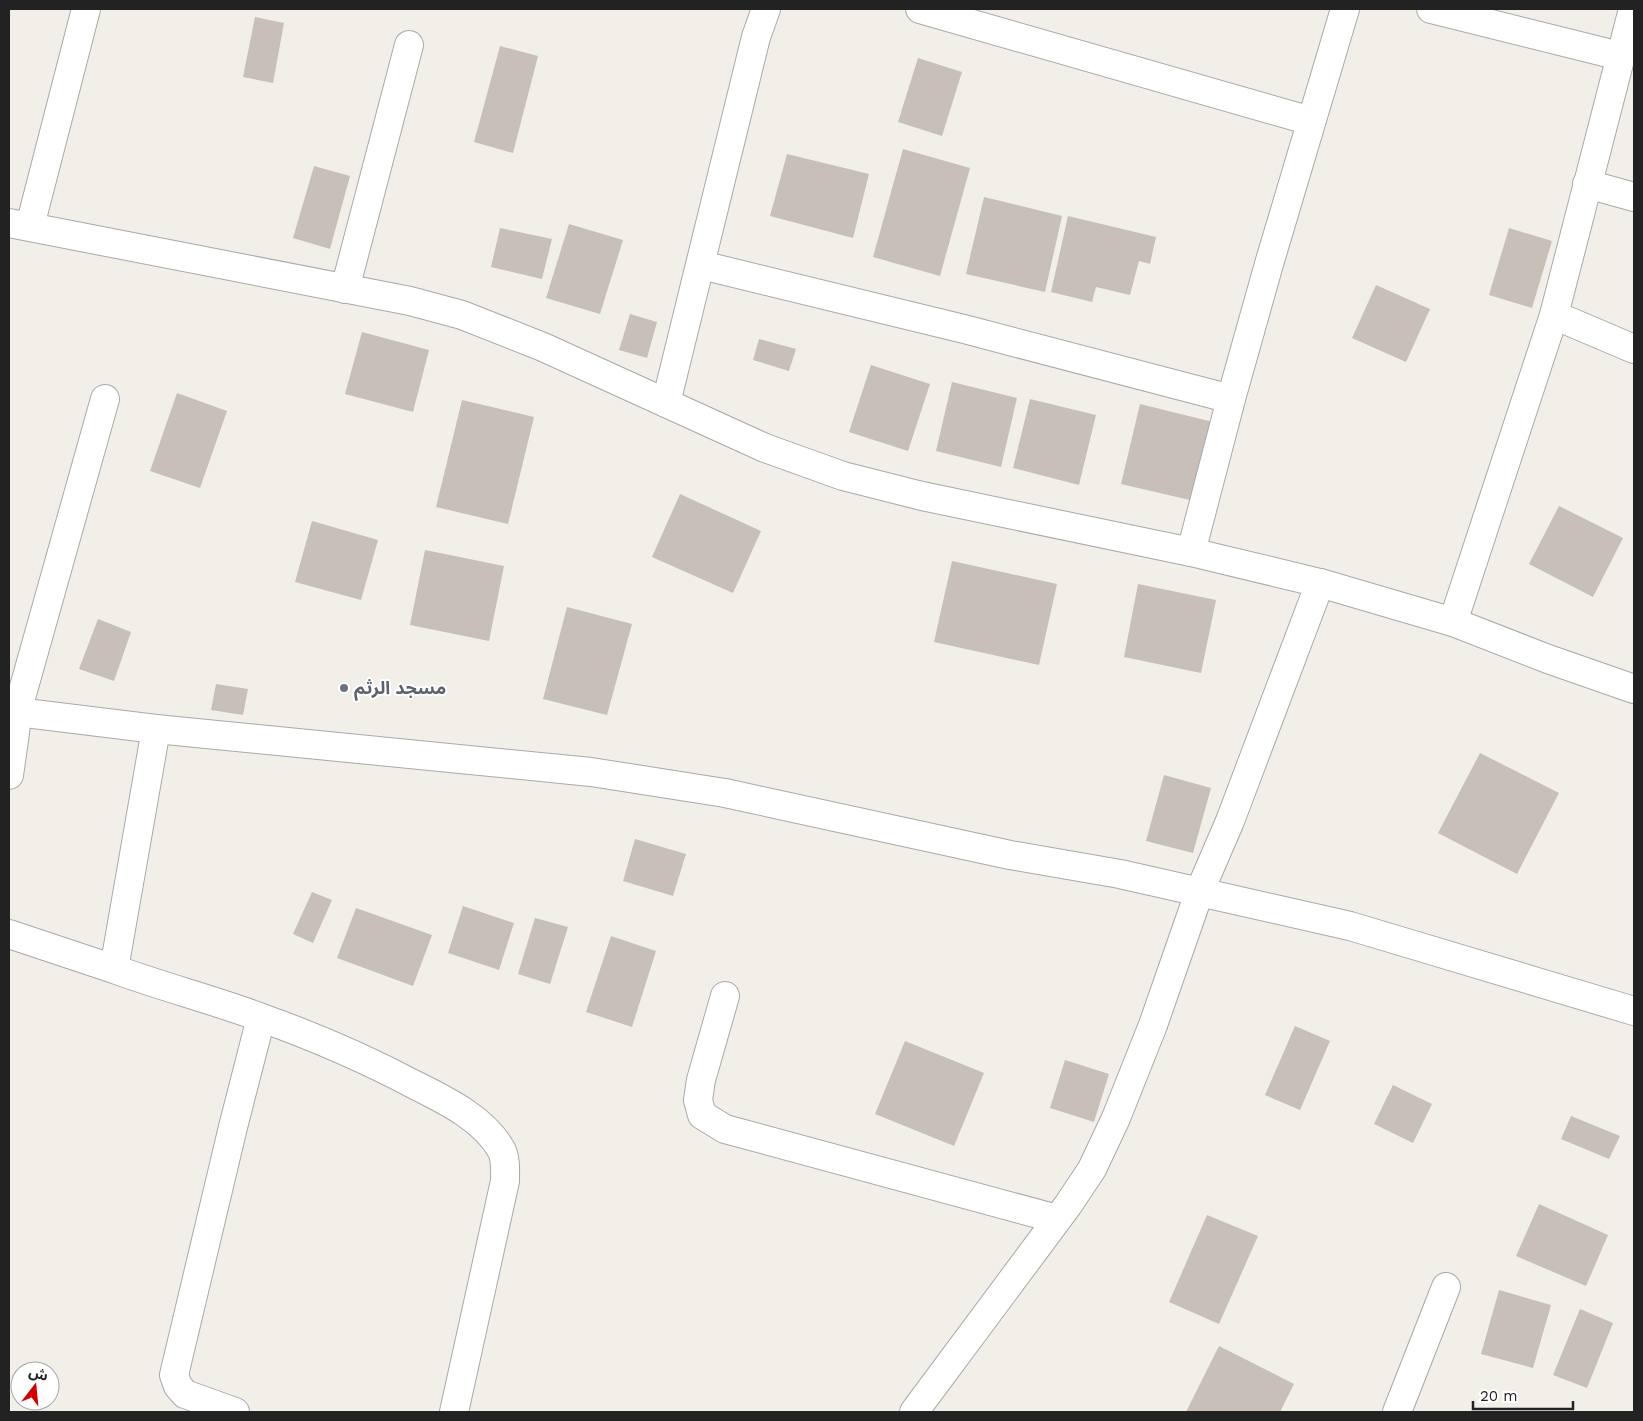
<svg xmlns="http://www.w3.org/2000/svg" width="1643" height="1421" font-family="'Work Sans','Noto Sans Arabic',sans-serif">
  <rect width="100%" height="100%" fill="#f2efe9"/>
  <g fill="#c7bfb8">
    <path d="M255,17L284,23L273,83L243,77Z"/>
    <path d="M500,46L538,56L513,153L474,142Z"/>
    <path d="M918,58L962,72L942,136L898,122Z"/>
    <path d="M903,149L970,168L940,276L873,257Z"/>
    <path d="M787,154L869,174L853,238L770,216Z"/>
    <path d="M314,166L350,176L330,249L293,238Z"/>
    <path d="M984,197L1062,216L1045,292L966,274Z"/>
    <path d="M1068,216L1156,237L1150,264L1139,261L1130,295L1096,287L1092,302L1051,292Z"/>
    <path d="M569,224L623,240L600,314L546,298Z"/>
    <path d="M500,228L552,239L542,279L491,267Z"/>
    <path d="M1509,228L1552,241L1532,308L1489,295Z"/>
    <path d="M1376,285L1430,309L1406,362L1352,338Z"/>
    <path d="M630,314L657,322L647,358L619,350Z"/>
    <path d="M362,332L429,350L413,412L345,394Z"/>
    <path d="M759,339L796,349L789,371L753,360Z"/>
    <path d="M871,365L930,384L908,451L849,432Z"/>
    <path d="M952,382L1017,398L1001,467L936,451Z"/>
    <path d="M177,393L227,411L200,488L150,471Z"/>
    <path d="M1030,399L1096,415L1079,485L1013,468Z"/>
    <path d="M462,400L534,417L508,524L436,507Z"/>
    <path d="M1140,404L1213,422L1194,501L1121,484Z"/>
    <path d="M680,494L761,531L733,593L652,557Z"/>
    <path d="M1559,506L1623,538L1593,597L1529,564Z"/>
    <path d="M312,521L378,540L361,600L295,582Z"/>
    <path d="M425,550L504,566L489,641L410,625Z"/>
    <path d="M952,561L1057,584L1039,665L934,642Z"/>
    <path d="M1138,584L1216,600L1201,673L1124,657Z"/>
    <path d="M567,607L632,624L607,715L543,699Z"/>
    <path d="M98,619L131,632L114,681L79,669Z"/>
    <path d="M216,684L248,689L243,715L211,710Z"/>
    <path d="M1480,753L1559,793L1517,874L1438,833Z"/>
    <path d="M1164,775L1211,788L1193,853L1146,841Z"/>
    <path d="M635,839L686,854L673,896L623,881Z"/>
    <path d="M312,892L332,900L313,943L293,934Z"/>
    <path d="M463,906L514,923L499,970L448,953Z"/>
    <path d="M356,908L432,935L413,986L337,958Z"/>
    <path d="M535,918L568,927L550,984L518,974Z"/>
    <path d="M611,936L656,951L632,1027L586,1012Z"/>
    <path d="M1295,1026L1330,1041L1300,1110L1265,1095Z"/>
    <path d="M905,1041L984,1073L954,1146L875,1114Z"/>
    <path d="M1065,1060L1109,1074L1094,1122L1050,1108Z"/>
    <path d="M1393,1085L1432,1104L1413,1143L1374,1124Z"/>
    <path d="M1571,1116L1620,1136L1609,1159L1561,1139Z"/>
    <path d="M1539,1204L1608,1235L1586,1286L1516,1256Z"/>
    <path d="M1207,1215L1258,1236L1219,1324L1169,1302Z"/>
    <path d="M1499,1290L1551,1305L1533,1368L1481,1354Z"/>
    <path d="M1580,1309L1613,1323L1587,1388L1553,1375Z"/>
    <path d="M1219,1346L1294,1384L1280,1412H1186Z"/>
  </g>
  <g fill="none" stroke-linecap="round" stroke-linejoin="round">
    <g stroke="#a9a9a9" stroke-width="30">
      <g id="minor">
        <path d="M920,9L1311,121"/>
        <path d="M1431,9L1620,56"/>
        <path d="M1587,184L1634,197"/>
        <path d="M9,223L410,301L462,315L543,347L765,448L843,476L922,496L1191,552L1320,583L1453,622L1548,659L1634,689"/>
        <path d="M30,226L86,9"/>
        <path d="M701,265L964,329L1231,399"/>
        <path d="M345,289L409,45"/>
        <path d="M1554,315L1634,349"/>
        <path d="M666,403L756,37L766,9"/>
        <path d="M1191,552L1231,399L1269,264L1345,9"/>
        <path d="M1453,622L1554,315L1633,9"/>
        <path d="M9,711L156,729L591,772L725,793L1010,855L1120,874L1350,926L1634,1011"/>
        <path d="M156,729L114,969C163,987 214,1000 262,1018C315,1037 366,1059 415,1085C445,1100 485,1119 502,1151C506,1160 505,1171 505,1181L454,1412"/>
        <path d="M9,775L15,733L17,712L105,399"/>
        <path d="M9,934L114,969"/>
        <path d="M725,996L701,1080L698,1100L702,1115L725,1129L1057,1219"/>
        <path d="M235,1412L185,1394L178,1386L174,1375L233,1127L261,1018"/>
        <path d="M914,1412L1068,1205L1092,1169L1116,1118L1153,1025L1199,893L1230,821L1320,583"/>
        <path d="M1397,1412L1446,1287"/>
      </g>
    </g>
    <use href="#minor" stroke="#fff" stroke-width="28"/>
  </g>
  <circle fill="#6b7280" stroke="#fff" stroke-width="2" cx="344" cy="688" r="5"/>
  <g text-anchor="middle" stroke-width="4" stroke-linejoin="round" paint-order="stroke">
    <g font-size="18" font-weight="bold" fill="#5b616d" stroke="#fff" text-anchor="start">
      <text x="354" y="694">مسجد الرثم</text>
    </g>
  </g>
  <rect width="1643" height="1421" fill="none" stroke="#222222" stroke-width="20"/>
  <g transform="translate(35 1386) rotate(16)"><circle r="24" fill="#ffffff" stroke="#a7a7a7"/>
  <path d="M0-4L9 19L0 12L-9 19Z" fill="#d40000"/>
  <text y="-8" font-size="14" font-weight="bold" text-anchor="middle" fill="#222222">ش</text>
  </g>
  <path d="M1473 1401v8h100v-8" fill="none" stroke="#222222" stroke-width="2.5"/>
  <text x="1480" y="1401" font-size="15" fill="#222222" stroke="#ffffff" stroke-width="4" paint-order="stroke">20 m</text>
</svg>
